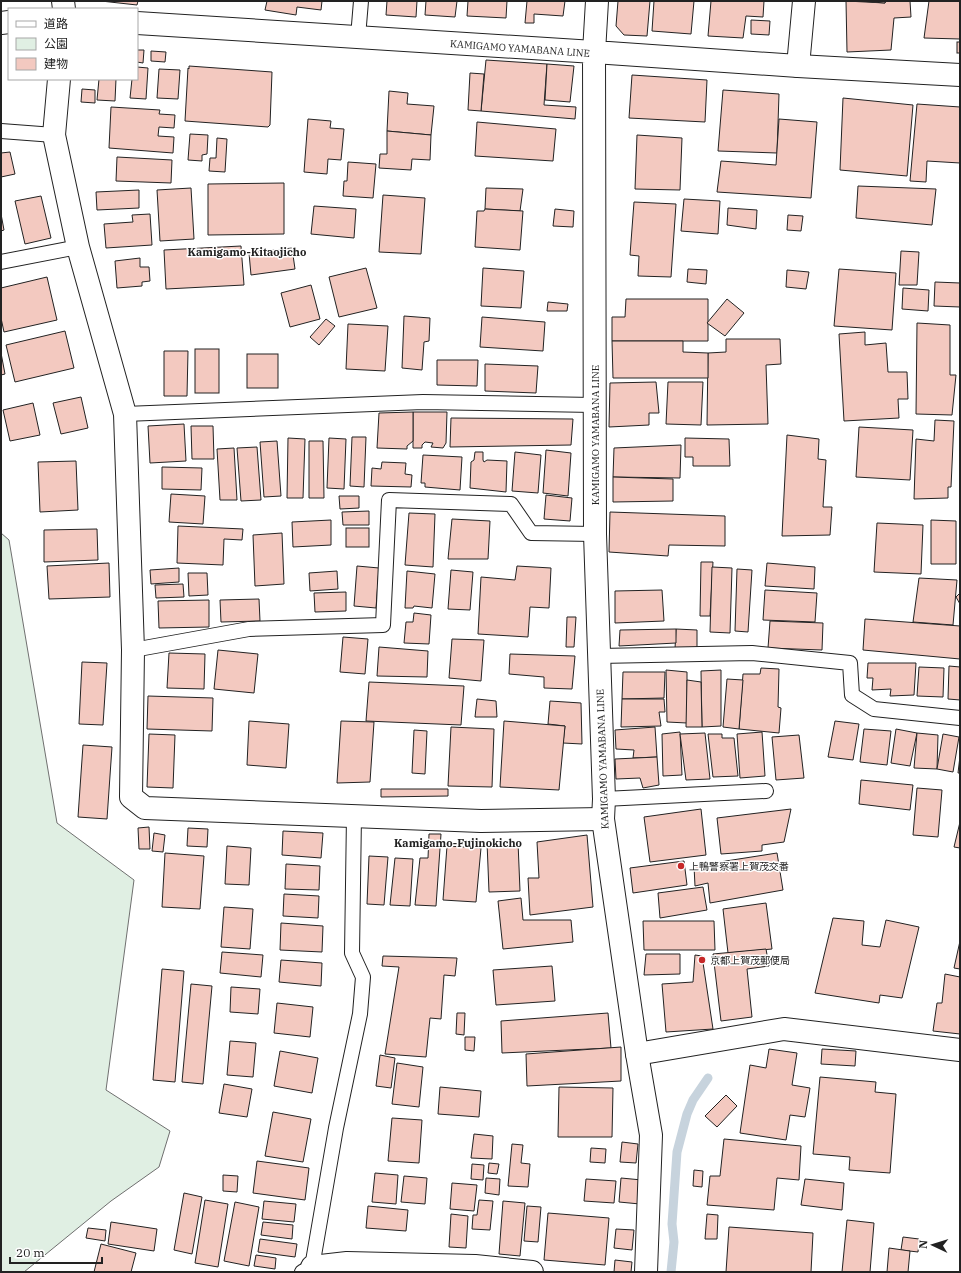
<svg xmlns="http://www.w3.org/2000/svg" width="961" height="1273" font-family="'IBM Plex Serif','Noto Sans JP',serif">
  <rect width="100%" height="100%" fill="#fff"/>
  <path fill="#e0efe3" stroke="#6f6f6f" d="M1,533L9,540L57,823L134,880L106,1090L170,1131L159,1167L111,1201L24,1272H1Z"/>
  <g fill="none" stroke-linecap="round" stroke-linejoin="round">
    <path stroke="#c7d3dd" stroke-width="9" d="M671,1272L674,1242L672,1224L677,1152L687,1114L693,1100L708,1078"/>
  </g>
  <g fill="#f3c9c0" stroke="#222">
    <path d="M101,1H138L137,5Z"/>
    <path d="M267,1H322L321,10L297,7L296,15L265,10Z"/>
    <path d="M387,1H417L416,17L386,15Z"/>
    <path d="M426,1H457L455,17L425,15Z"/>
    <path d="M468,1H507L506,18L467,16Z"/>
    <path d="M527,1H565L563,16L534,14V23H525Z"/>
    <path d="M618,1H650L647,36L624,35L616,26Z"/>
    <path d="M654,1H694L691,34L652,31Z"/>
    <path d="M711,1H764L763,17L746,16L743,38L708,36Z"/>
    <path d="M846,1L885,3L886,1H910L911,17L894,18L891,50L847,52Z"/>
    <path d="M860,1H885V3Z"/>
    <path d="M929,1H960V39L924,38Z"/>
    <path d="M751,20L770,21L769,35L751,34Z"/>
    <rect x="957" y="42" width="3" height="11"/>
    <path d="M137,50H144L143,63L137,62Z"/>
    <path d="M151,51L166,52L165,62L151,61Z"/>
    <path d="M486,60L547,64L544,105L576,107L575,119L481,111Z"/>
    <path d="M547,64L574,66L570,102L545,100Z"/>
    <path d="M189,66L272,72L270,125L268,127L185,121L188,68L189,69Z"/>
    <path d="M137,67L148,68L146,99L130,98L132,79H137Z"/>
    <path d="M159,69L180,70L178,99L157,98Z"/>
    <path d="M470,73L484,74L481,111L468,110Z"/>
    <path d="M632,75L707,80L705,122L629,118Z"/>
    <path d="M99,79H116L115,101L97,100Z"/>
    <path d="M82,89L95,90V103L81,102Z"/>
    <path d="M723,90L779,94L777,153L718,151Z"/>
    <path d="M389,91L408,93L407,104L434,106L431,135L387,131Z"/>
    <path d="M843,98L913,105L907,176L840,170Z"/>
    <path d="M917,104L960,107V163L927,161L926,182L910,181Z"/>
    <path d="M111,107L160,110L159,114L175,115L174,128L159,127L158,136L174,137L173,153L109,148Z"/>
    <path d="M308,119L331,121L330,128L344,129L341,160L328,159L327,174L304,172Z"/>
    <path d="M779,119L817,122L811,198L717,192L721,161L776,165Z"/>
    <path d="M477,122L556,129L553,161L475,156Z"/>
    <path d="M387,131L431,135L430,160L412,159L411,170L379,168L380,154H387Z"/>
    <path d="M190,134L208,135L207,154L202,155V161L188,160Z"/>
    <path d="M637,135L682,138L680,190L635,189Z"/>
    <path d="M217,138L227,139L225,172L209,171L210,158H216Z"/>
    <path d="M10,152L15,174L1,177V153Z"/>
    <path d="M117,157L172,160L171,183L116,181Z"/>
    <path d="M348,162L376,164L373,198L343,196L344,181H347Z"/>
    <path d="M284,183V234L208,235V184Z"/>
    <path d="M858,186L936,189L932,225L856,218Z"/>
    <path d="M191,188L194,239L160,241L157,190Z"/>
    <path d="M486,188L523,189L520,211L485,209Z"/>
    <path d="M139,190V208L97,210L96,192Z"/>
    <path d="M383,195L425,198L421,254L379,252Z"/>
    <path d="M41,196L51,238L25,244L15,201Z"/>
    <path d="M684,199L720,201L718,234L681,231Z"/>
    <path d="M634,202L676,204L671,277L638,276L639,256L630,255Z"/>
    <path d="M314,206L356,209L354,238L311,234Z"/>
    <path d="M728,208L757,210L756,229L727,225Z"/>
    <path d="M485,209L523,211L520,250L475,247L477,211H484Z"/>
    <path d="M555,209L574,211L573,227L553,226Z"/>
    <path d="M1,214L4,230L1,231Z"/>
    <path d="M150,214L152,245L106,248L104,224L133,222L132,215Z"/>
    <path d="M788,215L803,216L801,231L787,230Z"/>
    <path d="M241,246L244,285L166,289L164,250Z"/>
    <path d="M292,248L295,269L251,275L249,253Z"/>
    <path d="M901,251L919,252L917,285H899Z"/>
    <path d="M140,258V267H149L150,281L142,282V286L117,288L115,261Z"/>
    <path d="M366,268L377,308L339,317L329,277Z"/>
    <path d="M483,268L524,271L521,308L481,306Z"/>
    <path d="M688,269L707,270L706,284L687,282Z"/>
    <path d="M839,269L896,273L892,330L834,326Z"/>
    <path d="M787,270L809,272L806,289L786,287Z"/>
    <path d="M47,277L57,320L4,332L1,318V288Z"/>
    <path d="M935,282L960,283V307L934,306Z"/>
    <path d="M311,285L320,319L290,327L281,293Z"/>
    <path d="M903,288L929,290L928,311L902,309Z"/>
    <path d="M626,299H708V341H612V317H625Z"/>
    <path d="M727,299L744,313L725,336L707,323Z"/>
    <path d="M548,302L568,304L567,311H547Z"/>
    <path d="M404,316L430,318L429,341L424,342L422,370L402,368Z"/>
    <path d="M482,317L545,322L543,351L480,347Z"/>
    <path d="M326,319L335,326L319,345L310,337Z"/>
    <path d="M917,323L950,325V375H956L952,415L916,414Z"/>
    <path d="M348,324L388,326L385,371L346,369Z"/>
    <path d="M65,331L74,368L15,382L6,345Z"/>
    <path d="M865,332V345L886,343L888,372H907L908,399H898L899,418L844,421L839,334Z"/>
    <path d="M726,339H780L781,364L766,365L768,424L707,425L708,353L726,352Z"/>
    <path d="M612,341H683V352L708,353V378H613Z"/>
    <rect x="195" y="349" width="24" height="44"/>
    <path d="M164,351H188L187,396H164Z"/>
    <path d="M1,353L5,374L1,375Z"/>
    <rect x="247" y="354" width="31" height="34"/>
    <path d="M437,360H478L477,386L437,385Z"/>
    <path d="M485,364L538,366L536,393L485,391Z"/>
    <path d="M656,382L659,413H649V425L609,427L610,383Z"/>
    <path d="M668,382H703L701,425L666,424Z"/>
    <path d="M81,397L88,428L61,434L53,403Z"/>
    <path d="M33,403L40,435L10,441L3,410Z"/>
    <path d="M413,412H447L446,443L443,448L431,447L433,443L425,442L422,445V448H413Z"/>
    <path d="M413,412V441L407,446V449L377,448L379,413Z"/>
    <path d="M451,418L573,419L571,445L450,447Z"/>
    <path d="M935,420L954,421L951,487H948V498L914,499L916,439L934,441Z"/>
    <path d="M184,424L186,461L150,463L148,426Z"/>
    <path d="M191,426H213L214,459H192Z"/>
    <path d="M859,427L913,430L910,480L856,477Z"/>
    <path d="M787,435L819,439L818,459L826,460L823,507H832L830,535L782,536Z"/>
    <path d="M352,437H366L364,487L350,486Z"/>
    <path d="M288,438L305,439L303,498H287Z"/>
    <path d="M329,438L346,439L344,489L327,488Z"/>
    <path d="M685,438L729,439L730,466H693V457H685Z"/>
    <path d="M277,441L281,496L264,497L260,442Z"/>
    <path d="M309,441H323L324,498H309Z"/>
    <path d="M681,445L680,478L613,477L614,448Z"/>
    <path d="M257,447L261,500L241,501L237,448Z"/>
    <path d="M234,448L237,500H220L217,449Z"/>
    <path d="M546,450L571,453L568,496L543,493Z"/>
    <path d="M475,452H483V460L484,462L487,460L507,461L506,492L470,488L471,462L474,460Z"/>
    <path d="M515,452L541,455L538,493L512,491Z"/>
    <path d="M423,455L462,457L460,490L425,487V483H421Z"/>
    <path d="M76,461L78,510L40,512L38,462Z"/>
    <path d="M382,462L406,463L405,474L412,475L411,487L371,486L372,468L381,469Z"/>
    <path d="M162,467L202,468L201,490L162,489Z"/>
    <path d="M613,477L673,479V501L613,502Z"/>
    <path d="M171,494L205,496L203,524L169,522Z"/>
    <path d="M546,495L572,498L570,521L544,519Z"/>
    <path d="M339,496H359V508L340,509Z"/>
    <path d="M369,511V525H343L342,512Z"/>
    <path d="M610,512L725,516V546L669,545L668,556L609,552Z"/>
    <path d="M409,513L435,514L433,567L405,565Z"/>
    <path d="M452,519L490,521L488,559H448Z"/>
    <path d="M331,520V545L293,547L292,522Z"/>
    <path d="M931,520L956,521V564H931Z"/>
    <path d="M877,523L923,525L921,574L874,572Z"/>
    <path d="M178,526L243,529L242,540L224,539L223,565L177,563Z"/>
    <rect x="346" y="528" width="23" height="19"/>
    <path d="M97,529L98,560L44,562V530Z"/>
    <path d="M282,533L284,584L255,586L253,535Z"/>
    <path d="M701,562H713L710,616H700Z"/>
    <path d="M109,563L110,597L49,599L47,566Z"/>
    <path d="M767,563L815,567L814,589L765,586Z"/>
    <path d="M357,566L379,568L376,608L354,606Z"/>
    <path d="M517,566L551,568L549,608L530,607L528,637L478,634L481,577L515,580Z"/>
    <path d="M712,567L732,568L730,633L710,632Z"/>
    <path d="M179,568V582L151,584L150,570Z"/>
    <path d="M737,569L752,570L748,632L735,631Z"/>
    <path d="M451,570L473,572L470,610L448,609Z"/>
    <path d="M337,571L338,589L310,591L309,573Z"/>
    <path d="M407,571L435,574L432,608L414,606L413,608H405Z"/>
    <path d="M188,573H207L208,595L189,596Z"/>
    <path d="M919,578L957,580L953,625L913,622Z"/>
    <path d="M183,584L184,597L156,598L155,585Z"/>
    <path d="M662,590L664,621L615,623V591Z"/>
    <path d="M765,590L817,593L815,622L763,620Z"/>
    <path d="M346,592V611L315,612L314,593Z"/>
    <path d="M960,593V604L956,597Z"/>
    <path d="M259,599L260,621L221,622L220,600Z"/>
    <path d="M209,600V627L159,628L158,601Z"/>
    <path d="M414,613L431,615L429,644L404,643L406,622H413Z"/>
    <path d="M567,617H576L574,647H566Z"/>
    <path d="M865,619L960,626V659L863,650Z"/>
    <path d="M770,621L823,623L822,650L768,648Z"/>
    <path d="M676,629L697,630V649H675Z"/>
    <path d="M676,629V643L619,646L620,630Z"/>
    <path d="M343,637L368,639L365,674L340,672Z"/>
    <path d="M452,639L484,640L481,681L449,678Z"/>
    <path d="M379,647L428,651L427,677L377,676Z"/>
    <path d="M218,650L258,654L254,693L214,689Z"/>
    <path d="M169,653L205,654L204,689L167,688Z"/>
    <path d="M510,654L575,656L572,689L544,688V677L509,674Z"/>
    <path d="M82,662L107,663L103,725L79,724Z"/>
    <path d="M868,663H916L914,695L890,696L891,689L872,690L873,678H867Z"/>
    <path d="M949,666L960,667V700L948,699Z"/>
    <path d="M919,667L944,668L943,697L917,696Z"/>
    <path d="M761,668L779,669L778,707L781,708L779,733L739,729L743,674H760Z"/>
    <path d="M666,670L687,672V723L667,722Z"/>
    <path d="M721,670V726L702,727L701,671Z"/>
    <path d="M623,672H665L664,698L622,699Z"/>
    <path d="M727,679L743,680L739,729L723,727Z"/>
    <path d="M687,680L701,682L702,727H686Z"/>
    <path d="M369,682L464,686L461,725L366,721Z"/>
    <path d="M148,696L213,698L212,731L147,729Z"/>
    <path d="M477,699L496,701L497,717H475Z"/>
    <path d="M622,699H664L665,712H659L661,726L621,727Z"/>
    <path d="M550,701L581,703L582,744L563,743L565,726L548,724Z"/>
    <path d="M249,721L289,724L286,768L247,765Z"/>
    <path d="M341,721L374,722L370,782L337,783Z"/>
    <path d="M504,721L565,726L559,790L500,787Z"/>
    <path d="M835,721L859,724L853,760L828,757Z"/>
    <path d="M451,727L494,729L492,787L448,786Z"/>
    <path d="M655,727L657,757L633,758L634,750L616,749L615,730Z"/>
    <path d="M864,729L891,731L887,765L860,762Z"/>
    <path d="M896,729L917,733L910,766L891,763Z"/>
    <path d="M414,730L427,731L425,774L412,773Z"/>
    <path d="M680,732L682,775L663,776L662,734Z"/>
    <path d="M762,732L765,776L740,778L737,734Z"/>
    <path d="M705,733L710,779L686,780L680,734Z"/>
    <path d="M917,733L938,735L937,769L914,768Z"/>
    <path d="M149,734L175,735L173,788L147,787Z"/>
    <path d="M708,734H722V738H734L738,776L713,777Z"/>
    <path d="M943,734L959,737L953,772L937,769Z"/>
    <path d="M799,735L804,778L776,780L772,737Z"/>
    <path d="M83,745L112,747L107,819L78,817Z"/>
    <path d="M960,756V773H958Z"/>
    <path d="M657,757L659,785L643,788L640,778L616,779L615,759Z"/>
    <path d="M861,780L913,785L910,810L859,804Z"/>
    <path d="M917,788L942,790L938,837L913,835Z"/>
    <path d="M381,789H448V796L381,797Z"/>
    <path d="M701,809L706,855L650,862L644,817Z"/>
    <path d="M791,809L784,842L762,845V851L721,854L717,818Z"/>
    <path d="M960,822V848L954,847Z"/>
    <path d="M149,827L150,849H139L138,828Z"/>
    <path d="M188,828L208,829L207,847L187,846Z"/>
    <path d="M283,831L323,833L321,858L282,855Z"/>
    <path d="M154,833L165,835L163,852L152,851Z"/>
    <path d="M429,834H441L436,906L415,905L420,858H428Z"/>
    <path d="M587,835L593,907L530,915L528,878H539L537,842Z"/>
    <path d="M487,842H518L520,891L489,892Z"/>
    <path d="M227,846L251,848L249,885L225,884Z"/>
    <path d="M447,846L481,848L476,902L443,900Z"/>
    <path d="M165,853L204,856L200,909L162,907Z"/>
    <path d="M777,853L783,890L710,903L708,883L695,886L694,866Z"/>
    <path d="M369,856L388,857L384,905L367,904Z"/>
    <path d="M395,858L413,859L410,906L390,905Z"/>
    <path d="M684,861L687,885L633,893L630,868Z"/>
    <path d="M286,864L320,866L319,890L285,889Z"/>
    <path d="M703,887L707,910L660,918L658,893Z"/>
    <path d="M284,894L319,896L318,918L283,916Z"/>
    <path d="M521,898L523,920H571L573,942L503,949L498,901Z"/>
    <path d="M766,903L772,949L728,953L723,909Z"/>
    <path d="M224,907L253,909L250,949L221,947Z"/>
    <path d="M833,918L864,921L862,945L880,947L886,920L919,927L902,998L880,995L879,1003L815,993Z"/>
    <path d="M643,921H714L715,950H644Z"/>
    <path d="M281,923L323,926L322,952L280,950Z"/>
    <path d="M960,941V969L954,968Z"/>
    <path d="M766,949L769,966L747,969L752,1017L721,1021L713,954Z"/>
    <path d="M222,952L263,955L261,977L220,973Z"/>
    <path d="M646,954H680V974L644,975Z"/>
    <path d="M695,955L702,956L713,1029L666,1032L662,984L693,982Z"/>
    <path d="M383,956L457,958L455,976L444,975L441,1019L430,1018L426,1057L385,1054L399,967L382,966Z"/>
    <path d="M281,960L322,963L321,986L279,982Z"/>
    <path d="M552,966L555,1001L496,1005L493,970Z"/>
    <path d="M162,969L184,971L175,1082L153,1080Z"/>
    <path d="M945,974L960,977V1034L933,1031L937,1003H942Z"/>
    <path d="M191,984L212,986L203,1084L182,1082Z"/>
    <path d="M231,987L260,989L258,1014L230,1012Z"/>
    <path d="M277,1003L313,1007L310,1037L274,1033Z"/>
    <path d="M457,1013H465L464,1035L456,1034Z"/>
    <path d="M608,1013L611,1048L502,1053L501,1021Z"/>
    <path d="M465,1037H475L474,1051L465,1050Z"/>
    <path d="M230,1041L256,1043L253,1077L227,1075Z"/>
    <path d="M621,1047V1081L527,1086L526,1054Z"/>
    <path d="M769,1049L797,1053L792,1085L810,1088L805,1117L790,1115L786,1140L740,1133L750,1065L766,1068Z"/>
    <path d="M822,1049L856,1051L855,1066L821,1064Z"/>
    <path d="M280,1051L318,1058L312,1093L274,1086Z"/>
    <path d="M380,1055L395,1058L391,1088L376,1086Z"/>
    <path d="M397,1063L423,1067L419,1107L392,1104Z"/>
    <path d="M820,1077L876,1082L875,1092L896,1094L890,1173L849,1170L850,1157L813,1154Z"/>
    <path d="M224,1084L252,1089L247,1117L219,1113Z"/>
    <path d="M440,1087L481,1091L479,1117L438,1114Z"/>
    <path d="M559,1087L613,1088L612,1137H558Z"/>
    <path d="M726,1095L737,1106L717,1127L705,1116Z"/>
    <path d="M273,1112L311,1119L303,1162L265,1156Z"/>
    <path d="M392,1118L422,1120L419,1163L388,1161Z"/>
    <path d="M474,1134L493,1136L492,1159L471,1158Z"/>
    <path d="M724,1139L801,1146L799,1180L777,1178L774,1210L707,1205L710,1176H720Z"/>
    <path d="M622,1142L638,1144L636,1163L620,1162Z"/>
    <path d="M512,1144L523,1145L521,1163L530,1164L528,1187L508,1186Z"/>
    <path d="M591,1148L606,1149L605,1163L590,1162Z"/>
    <path d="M257,1161L309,1168L305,1200L253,1193Z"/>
    <path d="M489,1163L499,1164L497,1174L488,1173Z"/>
    <path d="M472,1164L484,1165L483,1180L471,1179Z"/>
    <path d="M694,1170L703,1171L702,1187L693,1186Z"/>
    <path d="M375,1173L398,1175L396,1204L372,1202Z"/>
    <path d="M223,1175L238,1176L237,1192L223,1191Z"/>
    <path d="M404,1176L427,1178L425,1204L401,1202Z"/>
    <path d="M486,1178L500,1179L499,1195L485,1193Z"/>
    <path d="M621,1178L642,1180L640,1204L619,1202Z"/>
    <path d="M586,1179L616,1181L614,1203L584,1201Z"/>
    <path d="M805,1179L844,1183L842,1210L801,1205Z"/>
    <path d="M452,1183L477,1185L474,1211L450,1209Z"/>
    <path d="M184,1193L202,1197L192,1254L174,1250Z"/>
    <path d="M205,1200L228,1204L218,1267L195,1263Z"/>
    <path d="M479,1200L493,1201L490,1230L472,1229L473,1215H477Z"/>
    <path d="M264,1201L296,1204L294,1222L262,1219Z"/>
    <path d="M503,1201L525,1203L520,1256L499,1254Z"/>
    <path d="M235,1202L259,1207L249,1266L224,1261Z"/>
    <path d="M368,1206L408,1210L406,1231L366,1228Z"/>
    <path d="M527,1206L541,1207L538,1242L524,1241Z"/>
    <path d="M548,1213L609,1218L605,1265L544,1260Z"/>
    <path d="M451,1214L468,1216L466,1248L449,1247Z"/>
    <path d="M707,1214L718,1215L717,1239H705Z"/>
    <path d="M847,1220L874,1223L870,1272H842Z"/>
    <path d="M111,1222L157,1229L154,1251L108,1244Z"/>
    <path d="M263,1222L293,1225L292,1239L261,1235Z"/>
    <path d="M729,1227L813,1233L811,1272H726Z"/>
    <path d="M88,1228L106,1230L105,1241L86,1238Z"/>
    <path d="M616,1229L634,1230L632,1250L614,1248Z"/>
    <path d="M903,1237L919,1239L918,1252L901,1250Z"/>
    <path d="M260,1239L297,1244L295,1257L258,1252Z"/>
    <path d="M101,1244L136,1253L131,1272H94Z"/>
    <path d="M889,1248L910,1251L908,1272H887Z"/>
    <path d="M256,1255L276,1258L275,1269L254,1266Z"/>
    <path d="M615,1260L632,1262L631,1272H614Z"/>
  </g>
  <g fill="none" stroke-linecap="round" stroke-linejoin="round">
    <g stroke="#222" stroke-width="16">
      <g id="lane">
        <path d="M358,37L361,1"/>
        <path d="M1,131L54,135"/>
        <path d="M1,262L78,247"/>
        <path d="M125,414L423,402L594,405"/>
        <path d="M133,650L249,629L383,625L389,500L511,504L531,533L595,534"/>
        <path d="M599,656L752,653L850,663L852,695L874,709L960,718"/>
        <path d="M604,799L766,791"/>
        <path d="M302,1272L312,1267L336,1128L360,1014L363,977L352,953L354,815"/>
      </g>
    </g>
    <g stroke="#222" stroke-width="24">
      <g id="street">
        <path d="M597,1L594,52L798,66L960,75"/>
        <path d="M1,23L9,22"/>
        <path d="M798,66L804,1"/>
        <path d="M59,79L54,135L78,247L125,414L133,650L131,797L145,808L481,821L603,819"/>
        <path d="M637,1054L784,1029L960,1050"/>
        <path d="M312,1267L347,1263L475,1266L532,1272"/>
      </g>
    </g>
    <g stroke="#222" stroke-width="24">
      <g id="secondary">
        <path d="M63,1L64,9"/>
        <path d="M137,23L594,52L595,534L604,799L603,819L637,1054L651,1135L646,1272"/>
      </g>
    </g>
    <use href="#lane" stroke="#fff" stroke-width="14"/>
    <use href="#street" stroke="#fff" stroke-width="22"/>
    <use href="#secondary" stroke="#fff" stroke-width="22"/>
  </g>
  <g fill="#c62828" stroke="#fff" stroke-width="1.5">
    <circle cx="681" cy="866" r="4"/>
    <circle cx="702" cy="960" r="4"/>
  </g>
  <g text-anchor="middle" stroke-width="3" stroke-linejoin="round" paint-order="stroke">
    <g font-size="10" fill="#222" stroke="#fff">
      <text transform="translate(520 48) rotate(4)" y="4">KAMIGAMO YAMABANA LINE</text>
      <text transform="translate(595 435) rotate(-90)" y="4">KAMIGAMO YAMABANA LINE</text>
      <text transform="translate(602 759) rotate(-92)" y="4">KAMIGAMO YAMABANA LINE</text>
    </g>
    <g font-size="10" fill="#222" stroke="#fff" text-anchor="start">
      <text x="689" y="870">上鴨警察署上賀茂交番</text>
      <text x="710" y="964">京都上賀茂郵便局</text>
    </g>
    <g font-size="11" font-weight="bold" fill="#222" stroke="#fff">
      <text x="247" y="256">Kamigamo-Kitaojicho</text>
      <text x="458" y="847">Kamigamo-Fujinokicho</text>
    </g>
  </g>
  <rect width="961" height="1273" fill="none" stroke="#222222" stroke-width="4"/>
  <rect x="8" y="8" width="130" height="72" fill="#ffffff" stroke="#a7a7a7"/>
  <rect x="16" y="21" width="20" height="6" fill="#ffffff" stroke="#a7a7a7"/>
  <text x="44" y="28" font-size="12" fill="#222222">道路</text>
  <rect x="16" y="38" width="20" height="12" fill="#e0efe3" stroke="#a7a7a7"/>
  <text x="44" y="48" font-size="12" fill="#222222">公園</text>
  <rect x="16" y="58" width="20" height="12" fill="#f3c9c0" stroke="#a7a7a7"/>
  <text x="44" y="68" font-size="12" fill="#222222">建物</text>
  <g transform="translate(933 1245) rotate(274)" stroke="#ffffff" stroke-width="3" paint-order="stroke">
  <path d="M0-3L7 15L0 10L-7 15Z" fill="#222222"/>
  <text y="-6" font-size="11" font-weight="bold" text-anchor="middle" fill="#222222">N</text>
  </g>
  <path d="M10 1257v6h92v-6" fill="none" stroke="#222222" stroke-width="2"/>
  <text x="16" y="1257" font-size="12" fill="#222222" stroke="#ffffff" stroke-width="3" paint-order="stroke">20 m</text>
</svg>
